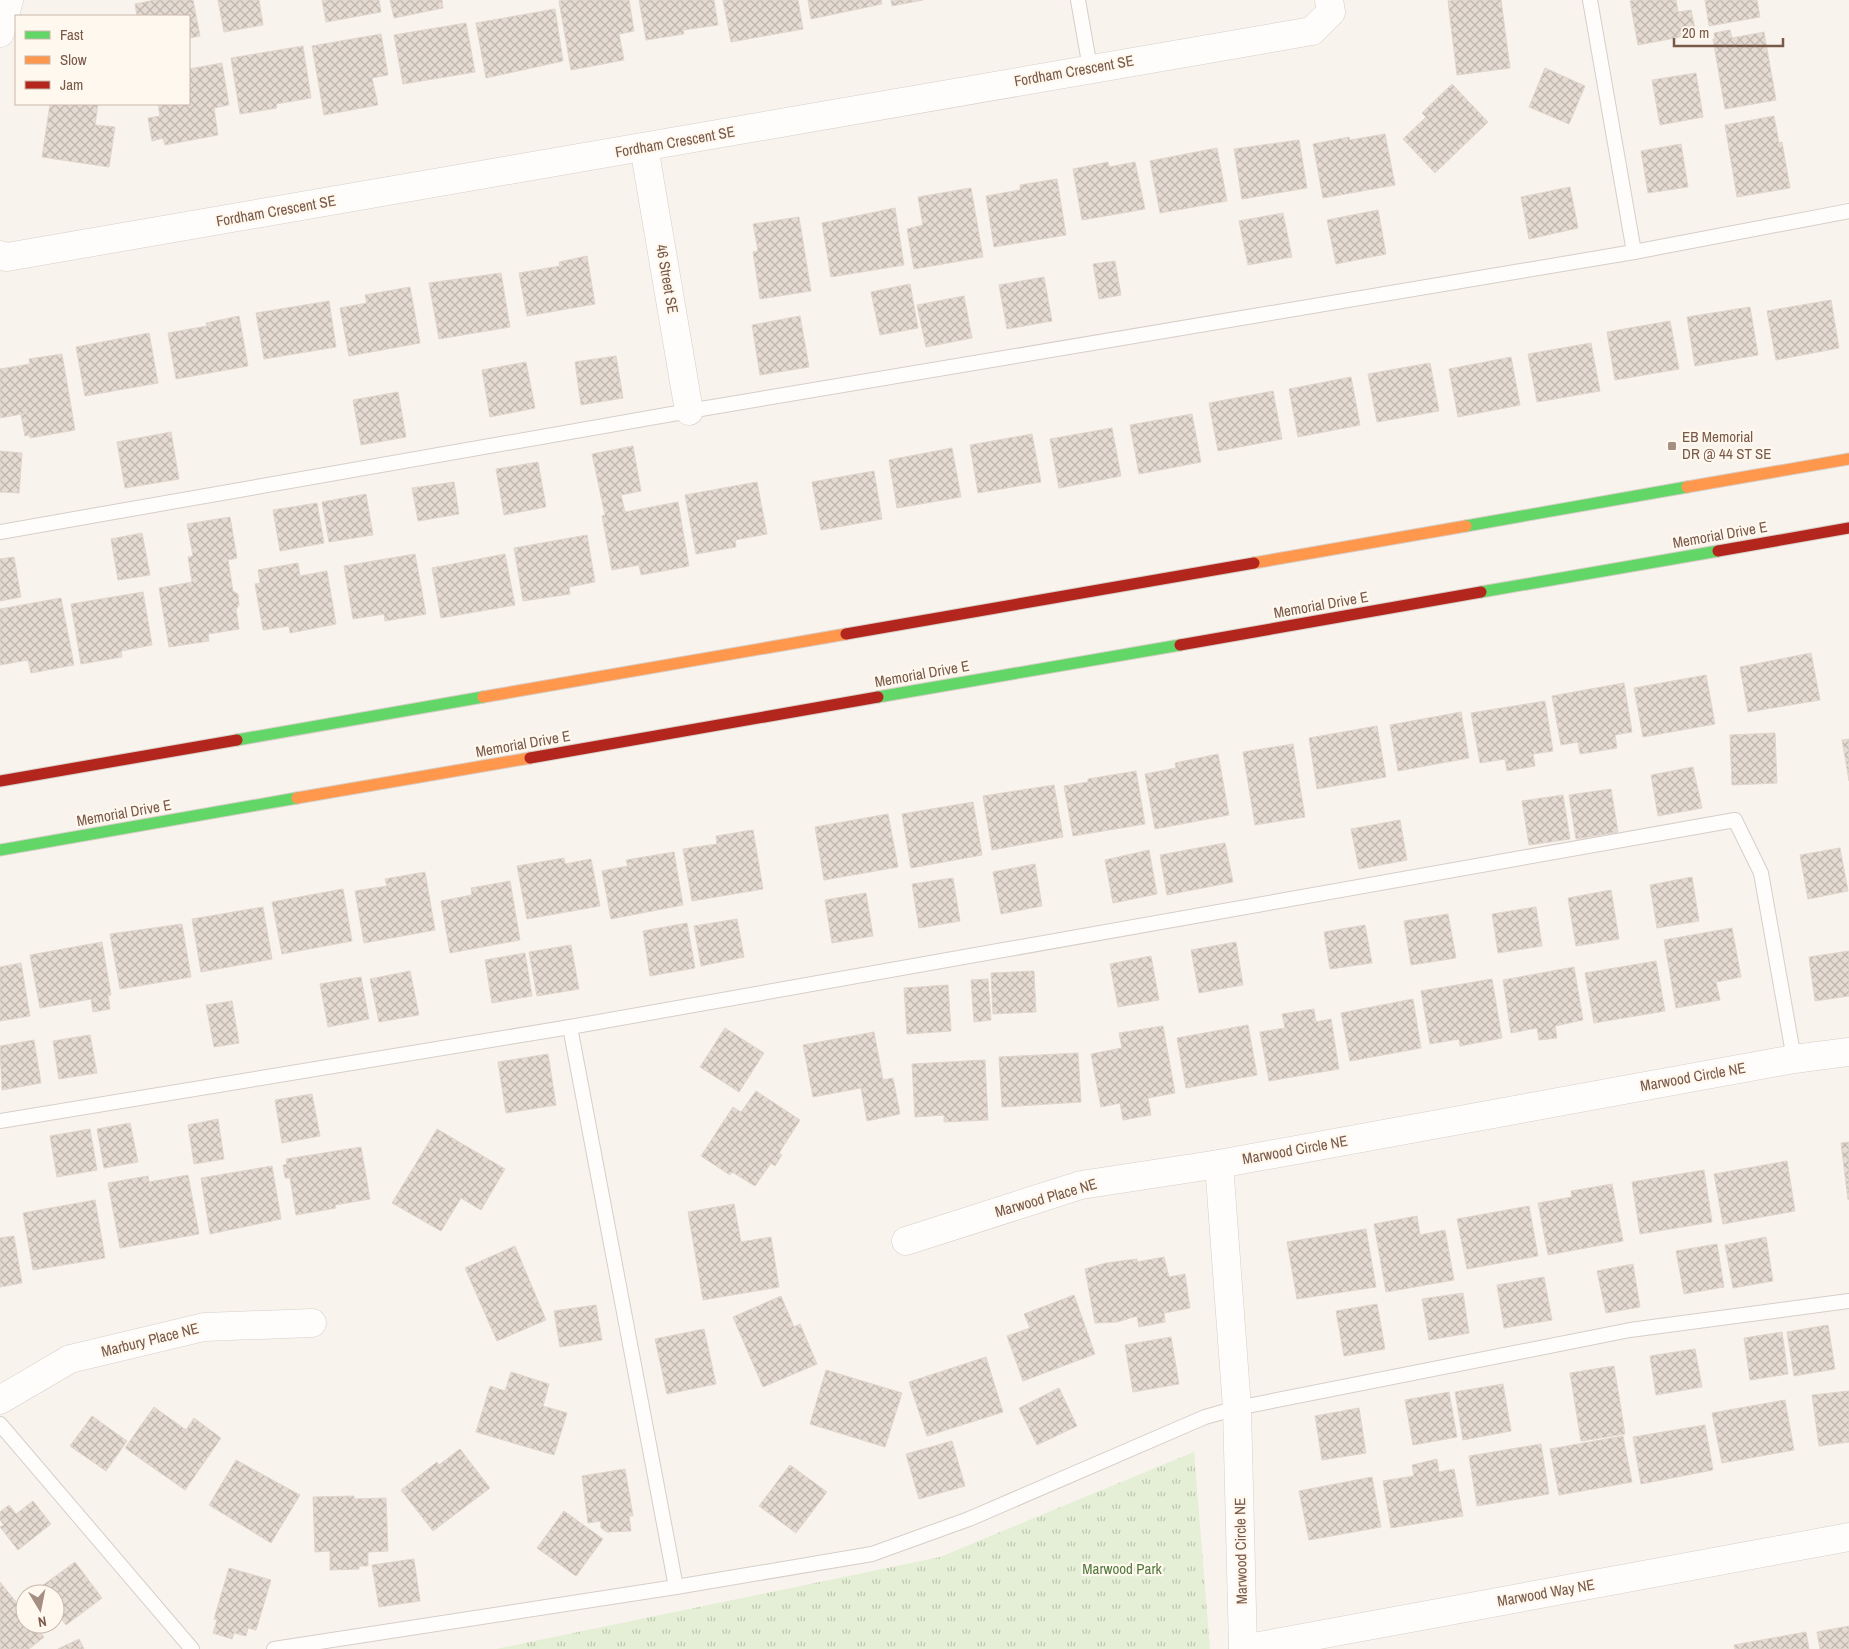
<svg xmlns="http://www.w3.org/2000/svg" width="1849" height="1649" font-family="'Archivo Narrow',sans-serif">
  <defs>
    <pattern id="grass-tufts" width="24" height="20" patternUnits="userSpaceOnUse" patternTransform="scale(1.25)"><rect width="24" height="20" fill="#e5efd6"/><path d="M3 7l-1-3M5 7V3M7 7l1-3M15 17l-1-3M17 17v-4M19 17l1-3" fill="none" stroke="#bec5b0"/></pattern>
    <pattern id="building-cross-hatch" width="8" height="8" patternUnits="userSpaceOnUse" patternTransform="scale(1.25)"><rect width="8" height="8" fill="#e5dbd3"/><path d="M0 0l8 8M0 8l8-8" fill="none" stroke="#beb5ad"/></pattern>
  </defs>
  <rect width="100%" height="100%" fill="#f8f3ec"/>
  <path fill="url(#grass-tufts)" d="M1194,1452L1210,1649H496L940,1557Z"/>
  <g fill="url(#building-cross-hatch)" stroke="#e1d6ce">
    <path d="M155,0H193L200,36L189,38V16H137L135,4Z"/>
    <path d="M218,0H259L263,25L224,32Z"/>
    <path d="M322,0H379L381,12L326,22Z"/>
    <path d="M390,0H442L443,8L394,18Z"/>
    <path d="M566,0H629L634,31L619,34L624,60L571,70L559,1Z"/>
    <path d="M639,0H714L718,25L683,30L684,34L646,40Z"/>
    <path d="M723,0H798L803,29L731,42Z"/>
    <path d="M808,0H881L882,4L811,19Z"/>
    <path d="M891,0H923L892,6Z"/>
    <path d="M1459,0H1501L1510,68L1457,75L1448,1Z"/>
    <path d="M1636,0H1676L1678,12L1691,10L1696,34L1638,45L1630,1Z"/>
    <path d="M1705,0H1757L1760,17L1709,26Z"/>
    <path d="M555,9L563,61L486,78L476,23Z"/>
    <path d="M466,23L475,72L403,84L394,35Z"/>
    <path d="M1730,30L1732,38L1764,32L1776,100L1725,109L1713,39H1715L1714,33Z"/>
    <path d="M381,34L388,75L372,78L378,105L324,115L312,46Z"/>
    <path d="M303,46L311,98L276,104L277,108L240,114L231,58Z"/>
    <path d="M222,63L229,105L214,108L218,135L165,145L163,138L152,141L148,118L160,116L158,104H189V69Z"/>
    <path d="M1545,68L1585,86L1569,124L1529,107Z"/>
    <path d="M1696,73L1703,117L1660,125L1652,80Z"/>
    <path d="M1452,84L1488,122L1435,173L1403,139L1426,117L1422,113Z"/>
    <path d="M50,104H98L95,125L115,127L109,167L42,157Z"/>
    <path d="M1774,116L1779,143L1782,142L1790,188L1737,197L1725,125Z"/>
    <path d="M1385,134L1395,185L1323,198L1313,144L1349,137L1350,140Z"/>
    <path d="M1299,140L1307,188L1242,199L1234,149Z"/>
    <path d="M1681,144L1688,187L1648,193L1641,151Z"/>
    <path d="M1217,148L1227,201L1160,213L1150,161Z"/>
    <path d="M1108,162L1109,167L1135,162L1145,209L1082,220L1073,169Z"/>
    <path d="M1057,179L1066,235L994,247L986,196L1020,190V185Z"/>
    <path d="M1570,187L1578,228L1529,239L1521,197Z"/>
    <path d="M971,188L983,257L914,269L907,229L923,225L918,197Z"/>
    <path d="M895,208L904,265L831,277L822,223Z"/>
    <path d="M1378,210L1386,254L1336,264L1327,220Z"/>
    <path d="M1283,213L1292,257L1248,265L1239,221Z"/>
    <path d="M799,217L811,291L760,299L753,252L758,251L753,224Z"/>
    <path d="M587,256L595,304L527,316L519,273L560,266L559,262Z"/>
    <path d="M1115,261L1121,295L1099,299L1093,264Z"/>
    <path d="M501,273L510,327L439,339L429,283Z"/>
    <path d="M1044,277L1052,321L1007,329L999,285Z"/>
    <path d="M910,284L918,328L880,335L871,292Z"/>
    <path d="M410,287L420,343L349,356L340,308L367,303L365,295Z"/>
    <path d="M964,296L972,338L926,347L917,305Z"/>
    <path d="M1831,300L1839,348L1776,360L1767,311Z"/>
    <path d="M329,301L336,347L264,359L256,313Z"/>
    <path d="M1750,307L1758,355L1695,366L1687,317Z"/>
    <path d="M239,316L248,366L176,379L168,333L207,326L206,323Z"/>
    <path d="M800,316L809,367L760,375L752,325Z"/>
    <path d="M1670,321L1679,369L1615,380L1607,332Z"/>
    <path d="M149,333L158,383L85,396L76,347Z"/>
    <path d="M1591,343L1600,391L1537,402L1528,354Z"/>
    <path d="M62,354L75,430L30,438V435L25,436L21,415L27,413L0,418V369L30,364L29,359Z"/>
    <path d="M616,356L623,398L581,405L575,362Z"/>
    <path d="M1511,357L1520,405L1458,417L1449,369Z"/>
    <path d="M526,362L535,408L490,417L482,370Z"/>
    <path d="M1430,363L1439,411L1377,422L1368,374Z"/>
    <path d="M1351,377L1360,425L1298,437L1289,389Z"/>
    <path d="M1273,391L1282,439L1218,451L1209,403Z"/>
    <path d="M398,392L406,437L361,445L353,400Z"/>
    <path d="M1192,414L1201,462L1139,474L1130,425Z"/>
    <path d="M1112,428L1121,476L1059,488L1050,439Z"/>
    <path d="M171,432L179,479L125,488L117,442Z"/>
    <path d="M1032,434L1041,482L978,493L970,445Z"/>
    <path d="M633,446L641,491L621,495L625,512L678,502L689,566L641,575L639,565L612,570L602,516L605,515L592,454Z"/>
    <path d="M952,448L961,497L897,508L889,460Z"/>
    <path d="M0,451L22,453L19,493L0,492Z"/>
    <path d="M538,462L546,507L504,515L496,469Z"/>
    <path d="M874,471L882,519L821,530L812,482Z"/>
    <path d="M454,482L459,514L418,521L412,488Z"/>
    <path d="M757,482L767,534L735,540L736,547L696,554L685,495Z"/>
    <path d="M366,494L373,535L329,542L322,502Z"/>
    <path d="M317,503L324,543L280,551L273,510Z"/>
    <path d="M230,517L237,558L228,560L233,591L238,594L239,605L236,609L239,629L208,634L209,641L169,647L159,588L192,582L188,557L193,556L187,524Z"/>
    <path d="M142,533L150,575L118,580L111,539Z"/>
    <path d="M587,535L595,582L569,587L570,594L523,601L514,548Z"/>
    <path d="M415,554L426,614L385,621L384,614L353,619L344,566Z"/>
    <path d="M505,554L515,605L441,618L432,568Z"/>
    <path d="M14,557L21,597L0,601V559Z"/>
    <path d="M298,563L300,576L327,571L336,624L290,633L289,626L263,630L255,584L260,583L258,570Z"/>
    <path d="M143,592L152,645L121,651L122,657L81,664L71,604Z"/>
    <path d="M61,598L74,665L31,673L28,660L0,665V609Z"/>
    <path d="M1811,653L1820,700L1748,712L1740,667Z"/>
    <path d="M1706,675L1715,724L1643,737L1634,688Z"/>
    <path d="M1624,683L1632,732L1615,735L1617,748L1580,754L1578,742L1561,745L1552,696Z"/>
    <path d="M1545,701L1553,751L1533,754L1535,766L1507,771L1505,759L1480,763L1471,713Z"/>
    <path d="M1461,712L1469,758L1398,771L1390,725Z"/>
    <path d="M1377,726L1386,777L1317,789L1309,738Z"/>
    <path d="M1775,733L1777,783L1732,785L1730,735Z"/>
    <path d="M1849,739V781L1842,740Z"/>
    <path d="M1293,744L1305,817L1255,825L1243,752Z"/>
    <path d="M1218,754L1229,815L1155,829L1145,774L1176,768L1175,763Z"/>
    <path d="M1693,767L1702,808L1658,816L1651,775Z"/>
    <path d="M1136,771L1145,824L1073,836L1064,786L1088,782V779Z"/>
    <path d="M1054,785L1063,837L992,850L983,796Z"/>
    <path d="M1611,789L1618,832L1576,839L1569,795Z"/>
    <path d="M1563,795L1570,839L1529,845L1522,801Z"/>
    <path d="M973,802L982,855L911,868L902,814Z"/>
    <path d="M888,814L898,867L824,880L815,827Z"/>
    <path d="M1400,820L1407,860L1359,869L1351,829Z"/>
    <path d="M753,830L763,889L692,901L683,849L717,844L716,836Z"/>
    <path d="M1225,843L1233,882L1167,895L1160,855Z"/>
    <path d="M1840,848L1848,891L1808,899L1800,855Z"/>
    <path d="M1149,850L1157,894L1113,903L1105,860Z"/>
    <path d="M674,852L683,905L611,919L602,871L628,866L626,860Z"/>
    <path d="M564,858L565,864L591,859L600,906L527,919L517,866Z"/>
    <path d="M1035,864L1042,906L1001,914L993,872Z"/>
    <path d="M425,872L435,930L364,943L355,891L387,886L385,879Z"/>
    <path d="M1692,877L1699,921L1657,928L1650,885Z"/>
    <path d="M953,878L960,921L919,928L912,884Z"/>
    <path d="M510,881L520,940L450,953L441,901L472,895L471,888Z"/>
    <path d="M343,889L352,941L282,954L272,902Z"/>
    <path d="M1611,890L1619,939L1576,946L1568,898Z"/>
    <path d="M866,893L873,936L832,943L825,900Z"/>
    <path d="M263,907L272,959L201,972L192,919Z"/>
    <path d="M1536,907L1542,946L1498,953L1492,914Z"/>
    <path d="M1448,914L1456,958L1411,965L1404,921Z"/>
    <path d="M737,919L744,957L701,966L694,926Z"/>
    <path d="M687,923L695,968L650,976L643,931Z"/>
    <path d="M182,924L191,977L120,989L110,934Z"/>
    <path d="M1365,925L1372,963L1330,969L1324,932Z"/>
    <path d="M1732,928L1741,977L1716,982L1720,1000L1676,1008L1664,940Z"/>
    <path d="M102,942L111,995H108L110,1009L93,1012L91,999L40,1008L30,955Z"/>
    <path d="M1236,942L1243,985L1199,993L1191,950Z"/>
    <path d="M571,945L579,989L537,996L529,952Z"/>
    <path d="M1849,951V996L1815,1001L1809,957Z"/>
    <path d="M525,953L532,996L492,1003L485,960Z"/>
    <path d="M1151,956L1159,1000L1118,1007L1110,964Z"/>
    <path d="M1656,961L1665,1011L1594,1023L1585,973Z"/>
    <path d="M21,963L30,1016L0,1021V967Z"/>
    <path d="M1574,967L1583,1020L1555,1026L1557,1038L1539,1040L1537,1028L1511,1033L1503,980Z"/>
    <path d="M410,971L419,1015L379,1022L370,979Z"/>
    <path d="M1034,971L1036,1012L993,1014L991,973Z"/>
    <path d="M361,977L369,1019L328,1027L320,984Z"/>
    <path d="M988,979L991,1020L974,1022L971,980Z"/>
    <path d="M1492,979L1502,1038L1460,1046L1459,1039L1430,1044L1421,991Z"/>
    <path d="M948,985L951,1031L907,1034L904,988Z"/>
    <path d="M1413,999L1421,1048L1350,1061L1341,1013Z"/>
    <path d="M232,1001L239,1043L214,1047L206,1005Z"/>
    <path d="M1314,1009L1316,1022L1331,1019L1339,1069L1269,1081L1260,1032L1285,1028L1282,1014Z"/>
    <path d="M1248,1025L1257,1075L1186,1088L1177,1038Z"/>
    <path d="M1163,1026L1175,1093L1148,1098L1151,1115L1123,1120L1120,1103L1101,1107L1091,1054L1122,1048L1119,1033Z"/>
    <path d="M725,1028L764,1053L739,1092L700,1067Z"/>
    <path d="M874,1032L883,1080L893,1078L900,1114L867,1121L861,1088L813,1097L803,1045Z"/>
    <path d="M90,1035L97,1073L59,1079L53,1041Z"/>
    <path d="M34,1040L41,1083L2,1090L0,1046Z"/>
    <path d="M1078,1053L1081,1102L1002,1107L999,1057Z"/>
    <path d="M548,1054L556,1105L506,1113L498,1062Z"/>
    <path d="M985,1060L988,1120L944,1122V1115L915,1117L912,1064Z"/>
    <path d="M756,1091L800,1120L779,1153L782,1155L775,1166L771,1163L755,1186L732,1172L730,1175L701,1156L733,1107L741,1112Z"/>
    <path d="M312,1094L320,1136L282,1143L275,1100Z"/>
    <path d="M218,1119L224,1159L194,1164L188,1125Z"/>
    <path d="M130,1123L138,1162L104,1168L97,1129Z"/>
    <path d="M90,1129L97,1170L57,1177L50,1136Z"/>
    <path d="M437,1129L505,1169L481,1210L461,1198L441,1231L392,1203Z"/>
    <path d="M1849,1142V1199L1848,1200L1841,1143Z"/>
    <path d="M361,1147L370,1199L335,1205L336,1208L296,1215L290,1178H285L283,1165L287,1164L286,1159Z"/>
    <path d="M1787,1161L1795,1211L1723,1224L1714,1174Z"/>
    <path d="M272,1166L281,1219L210,1234L201,1178Z"/>
    <path d="M1704,1170L1712,1222L1640,1234L1632,1182Z"/>
    <path d="M188,1175L199,1234L120,1248L108,1183L148,1176L149,1182Z"/>
    <path d="M1612,1184L1623,1241L1548,1255L1538,1203L1572,1197L1571,1191Z"/>
    <path d="M95,1200L105,1258L33,1270L23,1213Z"/>
    <path d="M734,1204L741,1242L771,1237L779,1287L703,1300L688,1212Z"/>
    <path d="M1529,1206L1538,1256L1467,1269L1457,1219Z"/>
    <path d="M1417,1216L1420,1235L1445,1230L1454,1280L1386,1292L1374,1224Z"/>
    <path d="M1366,1229L1376,1287L1297,1299L1287,1242Z"/>
    <path d="M14,1236L22,1283L0,1287V1238Z"/>
    <path d="M1766,1237L1773,1281L1733,1288L1725,1245Z"/>
    <path d="M1717,1244L1724,1287L1684,1294L1676,1251Z"/>
    <path d="M515,1246L546,1320L497,1341L465,1268Z"/>
    <path d="M1164,1257L1169,1277L1185,1274L1190,1308L1164,1313L1165,1322L1139,1327L1137,1316L1117,1322L1095,1323L1085,1269L1106,1263L1137,1259V1262Z"/>
    <path d="M1633,1264L1640,1307L1606,1313L1597,1271Z"/>
    <path d="M1544,1277L1552,1320L1504,1328L1497,1285Z"/>
    <path d="M1463,1293L1469,1333L1429,1340L1422,1299Z"/>
    <path d="M1074,1295L1095,1354L1023,1381L1007,1336L1030,1328L1024,1314Z"/>
    <path d="M781,1296L794,1327L800,1324L817,1364L763,1387L733,1317Z"/>
    <path d="M1377,1304L1385,1349L1344,1356L1336,1311Z"/>
    <path d="M596,1305L602,1340L560,1347L554,1311Z"/>
    <path d="M1828,1325L1835,1369L1794,1376L1787,1332Z"/>
    <path d="M704,1329L716,1384L667,1394L655,1339Z"/>
    <path d="M1782,1332L1788,1374L1750,1380L1744,1338Z"/>
    <path d="M1171,1337L1179,1384L1133,1392L1125,1345Z"/>
    <path d="M1695,1349L1702,1387L1656,1395L1650,1356Z"/>
    <path d="M986,1357L1003,1412L927,1436L909,1382Z"/>
    <path d="M1614,1366L1625,1434L1581,1441L1570,1373Z"/>
    <path d="M826,1370L902,1393L885,1447L810,1424Z"/>
    <path d="M511,1372L549,1384L543,1406L567,1413L554,1455L476,1432L490,1386L505,1391Z"/>
    <path d="M1503,1384L1511,1431L1463,1440L1455,1392Z"/>
    <path d="M1059,1388L1077,1426L1037,1445L1019,1408Z"/>
    <path d="M1849,1391V1442L1819,1446L1812,1395Z"/>
    <path d="M1449,1392L1457,1437L1413,1445L1405,1400Z"/>
    <path d="M1785,1400L1794,1450L1722,1463L1712,1413Z"/>
    <path d="M154,1407L186,1430L194,1418L221,1438L185,1490L125,1448Z"/>
    <path d="M1359,1408L1366,1453L1322,1460L1315,1416Z"/>
    <path d="M92,1416L127,1441L106,1471L70,1446Z"/>
    <path d="M1705,1425L1713,1470L1641,1484L1633,1437Z"/>
    <path d="M1623,1436L1632,1482L1559,1495L1550,1449Z"/>
    <path d="M952,1441L965,1486L919,1499L906,1454Z"/>
    <path d="M1541,1444L1549,1494L1477,1506L1469,1456Z"/>
    <path d="M460,1449L490,1488L433,1531L401,1490L437,1462L439,1465Z"/>
    <path d="M1437,1459L1439,1472L1454,1469L1463,1516L1391,1528L1383,1481L1414,1476L1412,1465Z"/>
    <path d="M236,1460L300,1495L271,1543L209,1505Z"/>
    <path d="M790,1465L827,1492L796,1533L759,1506Z"/>
    <path d="M625,1469L633,1516H629L631,1531L607,1532L601,1528V1521L588,1523L582,1476Z"/>
    <path d="M1372,1477L1381,1527L1309,1540L1299,1491Z"/>
    <path d="M354,1496V1499L386,1498L388,1551L368,1552V1566H359V1569L330,1570V1551L315,1552L313,1497Z"/>
    <path d="M33,1501L51,1524L18,1550L0,1527L4,1525L0,1520V1512L9,1505L16,1514Z"/>
    <path d="M564,1511L603,1539L576,1576L537,1548Z"/>
    <path d="M414,1559L420,1601L379,1607L372,1565Z"/>
    <path d="M75,1562L102,1598L66,1625L55,1610V1594H43L39,1588Z"/>
    <path d="M229,1568L271,1580L256,1630L248,1628L246,1636L234,1633L232,1639L213,1633L217,1620L214,1619Z"/>
    <path d="M0,1582L25,1613V1624H33L44,1637L29,1649H0Z"/>
    <path d="M1849,1626V1649H1820L1817,1632Z"/>
    <path d="M1806,1632L1809,1649H1735L1734,1645Z"/>
    <path d="M79,1639L84,1649H58Z"/>
  </g>
  <g fill="none" stroke-linecap="round" stroke-linejoin="round">
    <g stroke="#d7cec8" stroke-width="16">
      <g id="lane">
        <path d="M1078,0L1090,68"/>
        <path d="M1590,0L1634,252"/>
        <path d="M0,532L689,411L1634,252L1849,211"/>
        <path d="M570,1027L676,1587"/>
        <path d="M0,1121L570,1027L1735,820L1761,873L1794,1059"/>
        <path d="M0,1424L192,1649"/>
        <path d="M274,1649L676,1587L872,1554L969,1519L1205,1417L1237,1408L1630,1330L1849,1301"/>
      </g>
    </g>
    <g stroke="#d7cec8" stroke-width="29">
      <g id="street">
        <path d="M0,33L9,0"/>
        <path d="M644,147L689,411"/>
        <path d="M0,255L7,257L1312,31L1331,12L1329,0"/>
        <path d="M906,1241L1081,1185L1219,1164"/>
        <path d="M0,1400L70,1359L204,1327L312,1323"/>
        <path d="M1243,1649L1237,1408L1219,1164L1794,1059L1849,1052"/>
        <path d="M1243,1649L1849,1537"/>
      </g>
    </g>
    <g stroke="#d8cec8" stroke-width="13">
      <g id="fast">
        <path d="M1466,526L1687,487"/>
        <path d="M1481,592L1718,551"/>
        <path d="M878,697L1180,645"/>
        <path d="M237,740L483,697"/>
        <path d="M0,850L297,798"/>
      </g>
    </g>
    <g stroke="#d8cec8" stroke-width="13">
      <g id="slow">
        <path d="M1687,487L1849,459"/>
        <path d="M1254,563L1466,526"/>
        <path d="M483,697L846,634"/>
        <path d="M297,798L530,758"/>
      </g>
    </g>
    <g stroke="#d8cec8" stroke-width="13">
      <g id="jam">
        <path d="M1718,551L1849,528"/>
        <path d="M846,634L1254,563"/>
        <path d="M1180,645L1481,592"/>
        <path d="M530,758L878,697"/>
        <path d="M0,781L237,740"/>
      </g>
    </g>
    <use href="#lane" stroke="#fefdfc" stroke-width="14"/>
    <use href="#street" stroke="#fefdfc" stroke-width="28"/>
    <use href="#fast" stroke="#63d668" stroke-width="11"/>
    <use href="#slow" stroke="#ff974d" stroke-width="11"/>
    <use href="#jam" stroke="#b3261e" stroke-width="11"/>
  </g>
  <rect fill="#a58f82" stroke="#fff8ee" stroke-width="2" x="1667" y="441" width="10" height="10" rx="2.5"/>
  <g text-anchor="middle" stroke-width="4.5" stroke-linejoin="round" paint-order="stroke">
    <g font-size="15" fill="#795949" stroke="#fff8ee">
      <text transform="translate(1074 71) rotate(-10)" y="5">Fordham Crescent SE</text>
      <text transform="translate(675 142) rotate(-10)" y="5">Fordham Crescent SE</text>
      <text transform="translate(276 211) rotate(-10)" y="5">Fordham Crescent SE</text>
      <text transform="translate(667 279) rotate(80)" y="5">46 Street SE</text>
      <text transform="translate(1720 535) rotate(-10)" y="5">Memorial Drive E</text>
      <text transform="translate(1321 605) rotate(-10)" y="5">Memorial Drive E</text>
      <text transform="translate(922 674) rotate(-10)" y="5">Memorial Drive E</text>
      <text transform="translate(523 744) rotate(-10)" y="5">Memorial Drive E</text>
      <text transform="translate(124 813) rotate(-10)" y="5">Memorial Drive E</text>
      <text transform="translate(1693 1077) rotate(-10)" y="5">Marwood Circle NE</text>
      <text transform="translate(1295 1150) rotate(-10)" y="5">Marwood Circle NE</text>
      <text transform="translate(1046 1198) rotate(-16)" y="5">Marwood Place NE</text>
      <text transform="translate(150 1340) rotate(-14)" y="5">Marbury Place NE</text>
      <text transform="translate(1241 1551) rotate(-91)" y="5">Marwood Circle NE</text>
      <text transform="translate(1546 1593) rotate(-10)" y="5">Marwood Way NE</text>
    </g>
    <g font-size="15" fill="#795949" stroke="#fff8ee" text-anchor="start">
      <text x="1682" y="442">EB Memorial<tspan x="1682" dy="17">DR @ 44 ST SE</tspan></text>
    </g>
    <g font-size="15" fill="#51793e" stroke="#fff8ee">
      <text x="1122" y="1574">Marwood Park</text>
    </g>
  </g>
  <rect x="15" y="15" width="175" height="90" fill="#fff8ee" stroke="#c9b8ac"/>
  <rect x="25" y="31" width="25" height="8" fill="#63d668" stroke="#c9b8ac"/>
  <text x="60" y="40" font-size="15" fill="#795949">Fast</text>
  <rect x="25" y="56" width="25" height="8" fill="#ff974d" stroke="#c9b8ac"/>
  <text x="60" y="65" font-size="15" fill="#795949">Slow</text>
  <rect x="25" y="81" width="25" height="8" fill="#b3261e" stroke="#c9b8ac"/>
  <text x="60" y="90" font-size="15" fill="#795949">Jam</text>
  <g transform="translate(40 1609) rotate(170)"><circle r="24" fill="#fff8ee" stroke="#c9b8ac"/>
  <path d="M0-4L9 19L0 12L-9 19Z" fill="#a58f82"/>
  <text y="-8" font-size="14" font-weight="bold" text-anchor="middle" fill="#795949">N</text>
  </g>
  <path d="M1674 38v8h109v-8" fill="none" stroke="#795949" stroke-width="2.5"/>
  <text x="1682" y="38" font-size="15" fill="#795949" stroke="#fff8ee" stroke-width="4" paint-order="stroke">20 m</text>
</svg>
